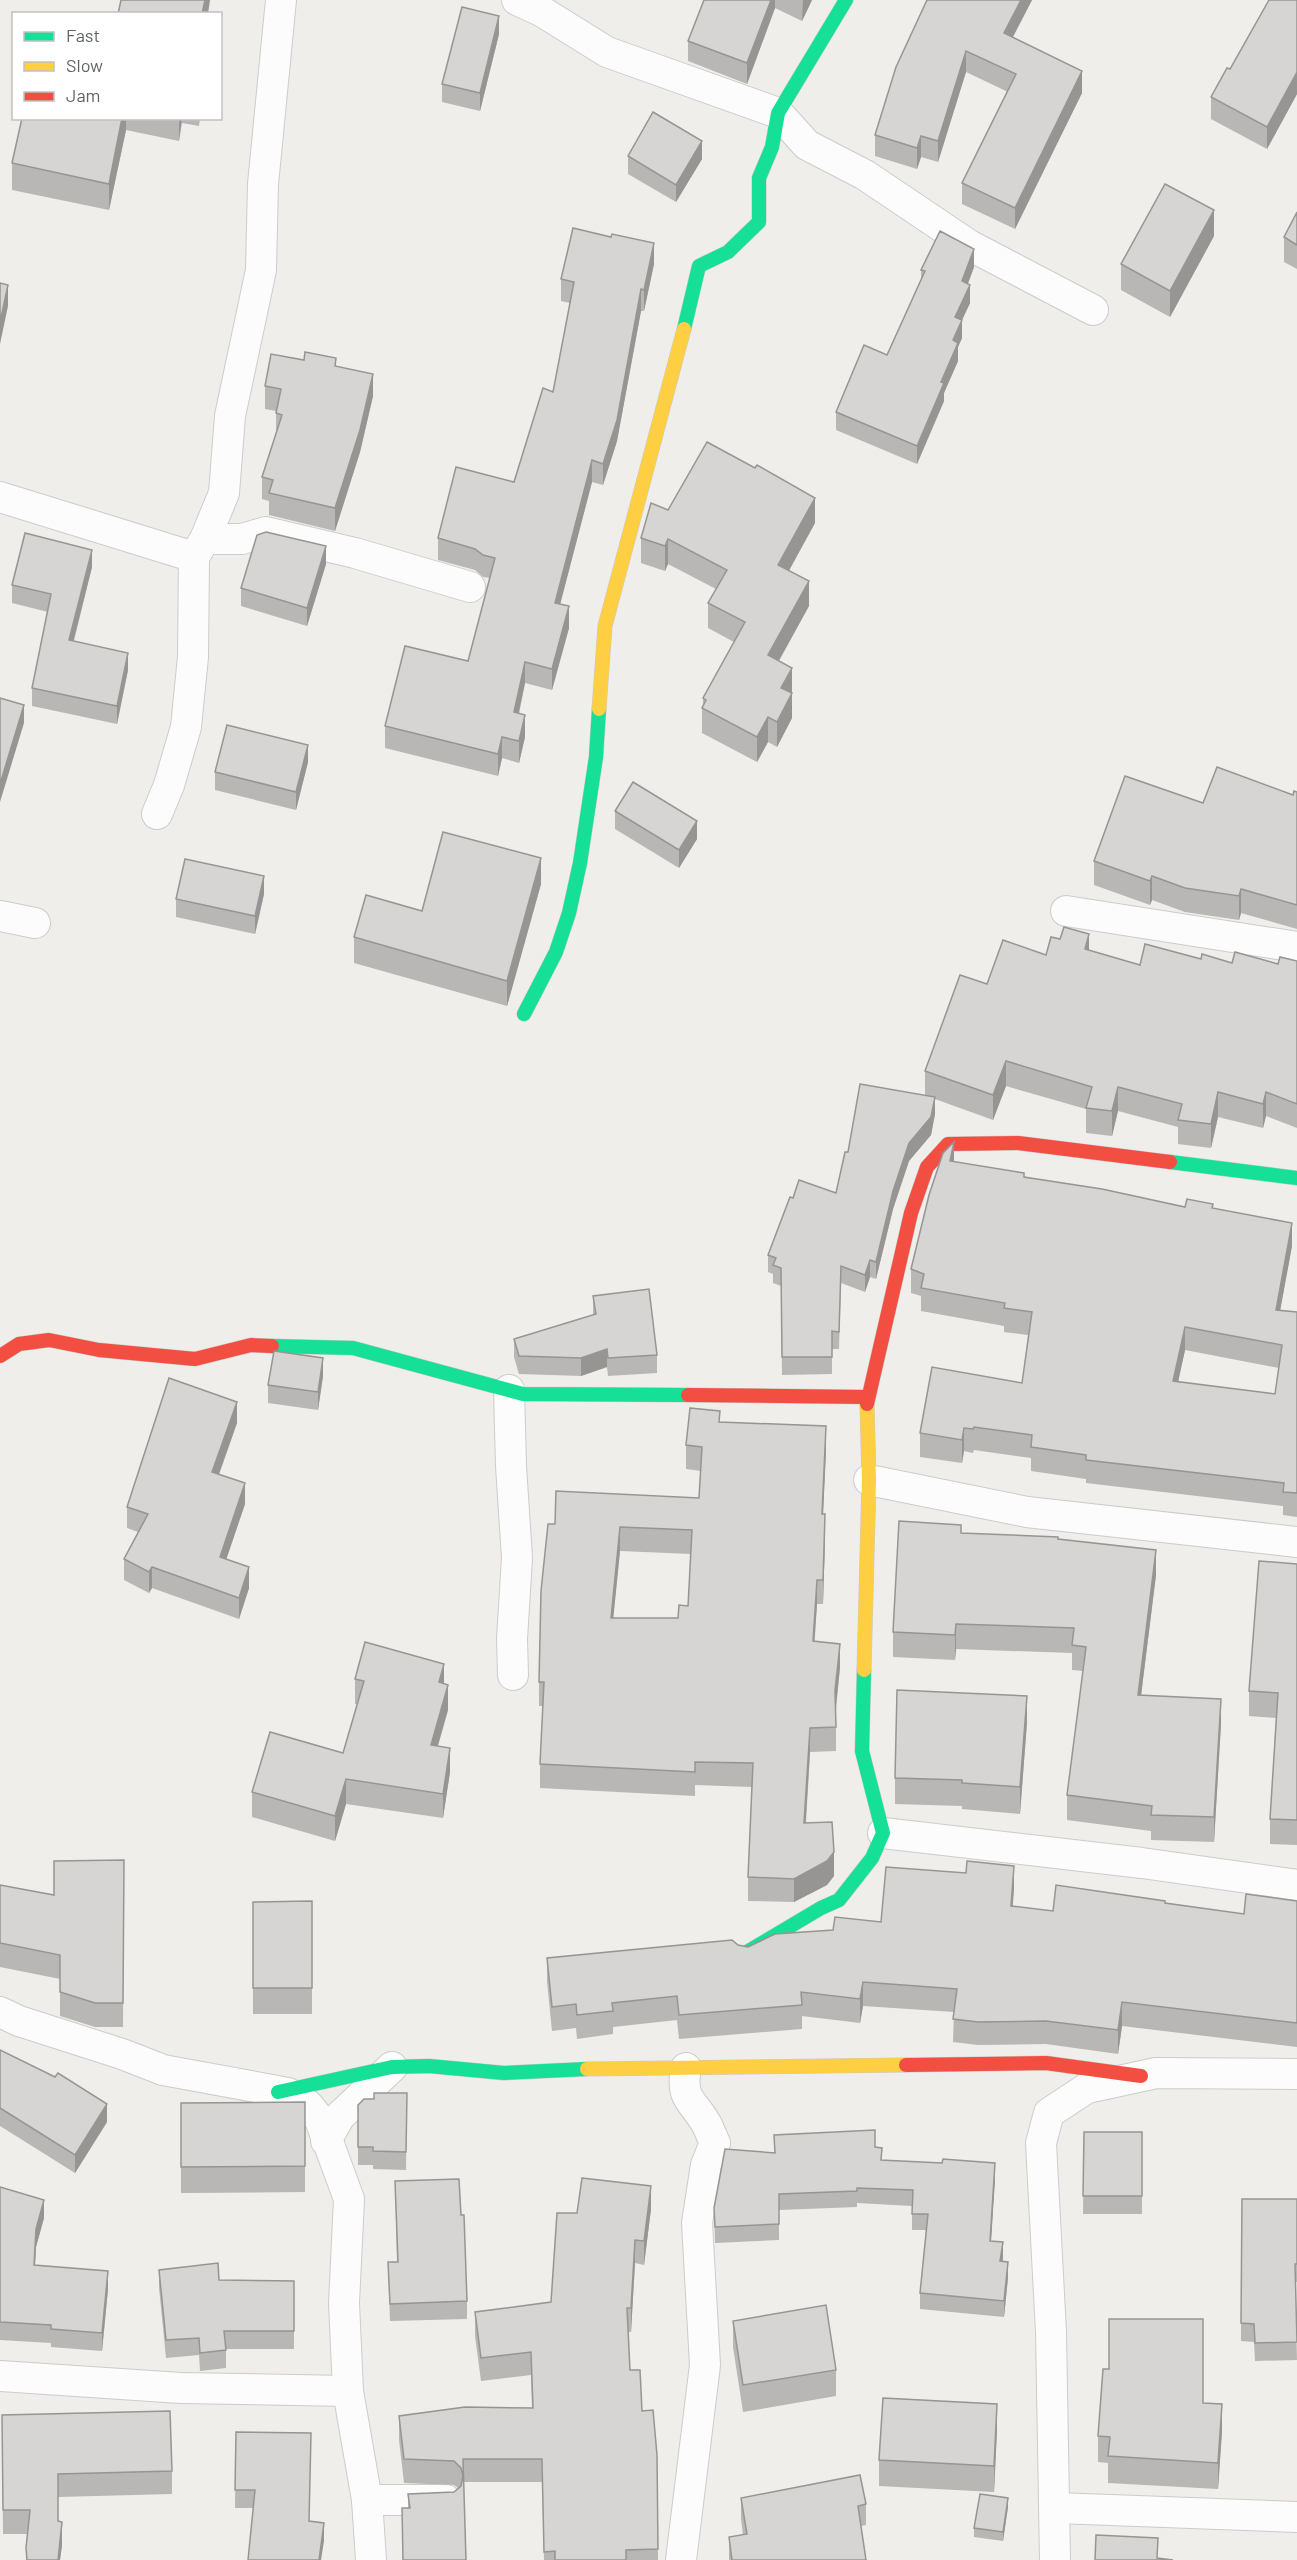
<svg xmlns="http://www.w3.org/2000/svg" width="1297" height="2560" font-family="Barlow,sans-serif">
  <rect width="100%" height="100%" fill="#efeeea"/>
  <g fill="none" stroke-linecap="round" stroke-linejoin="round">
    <g stroke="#cbcccc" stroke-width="32">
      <g id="street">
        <path d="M517,0L541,11L607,52L778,113L807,145L865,175L969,245L1093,310"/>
        <path d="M0,497L194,557"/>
        <path d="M205,539H242L266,532L355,553L470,587"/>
        <path d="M157,814L169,785L186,727L193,657L194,557L205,539L224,493L230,416L261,270L263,184L281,0"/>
        <path d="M1066,911L1297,947"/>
        <path d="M0,916L35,923"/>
        <path d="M509,1390L511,1466L517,1558L512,1639L513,1675"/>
        <path d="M869,1480L1027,1512L1297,1542"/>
        <path d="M883,1833L1142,1863L1297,1885"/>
        <path d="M0,2012L19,2021L122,2054L163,2070L288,2093L308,2105L320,2120L349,2199L344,2303L348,2391L367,2500L371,2560"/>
        <path d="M326,2141L340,2116L392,2067"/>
        <path d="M0,2376L181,2388L348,2391"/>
        <path d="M367,2500H446"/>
        <path d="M1056,2508L1297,2517"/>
        <path d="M681,2560L705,2365L697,2223L706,2165L715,2143C712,2137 710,2131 707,2125C693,2100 680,2100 686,2068"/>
        <path d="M1055,2560L1051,2332L1041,2143L1049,2113L1087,2088L1156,2073L1297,2074"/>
      </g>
    </g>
    <g stroke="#cacacb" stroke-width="15">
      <g id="fast">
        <path d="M684,329L699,266L728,252L759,222V178L772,147L778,113L846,0"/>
        <path d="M524,1014L556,952L569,913L580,863L596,757L599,709"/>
        <path d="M1170,1162L1297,1178"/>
        <path d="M272,1346L353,1348L523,1394L688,1395"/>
        <path d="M747,1952L821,1908L839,1900L872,1858L883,1833L862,1751L864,1670"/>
        <path d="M278,2092L392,2067L429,2066L504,2073L587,2069"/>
      </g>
    </g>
    <g stroke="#cacacb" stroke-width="15">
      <g id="slow">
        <path d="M599,709L605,626L684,329"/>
        <path d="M864,1670L869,1480L867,1404"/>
        <path d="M587,2069L906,2065"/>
      </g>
    </g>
    <g stroke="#cacacb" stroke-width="15">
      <g id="jam">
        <path d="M0,1356L19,1344L49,1340L99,1350L195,1359L251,1345L272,1346"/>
        <path d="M688,1395L867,1397"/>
        <path d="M867,1404L911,1213L927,1167L948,1144L1018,1143L1170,1162"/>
        <path d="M906,2065L1046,2063L1141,2076"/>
      </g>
    </g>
    <use href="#street" stroke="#fdfcfc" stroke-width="30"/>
    <use href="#fast" stroke="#16e098" stroke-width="14"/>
    <use href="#slow" stroke="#ffcf43" stroke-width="14"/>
    <use href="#jam" stroke="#f24e42" stroke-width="14"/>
  </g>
  <g fill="#b8b7b5" fill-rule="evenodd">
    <path d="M704,0H812L802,21L775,8L747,84L688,61V41Z"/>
    <path d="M927,0H1032L1013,37L1082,93L1015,229L962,204V183L1008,92L966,72L938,162L921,157L917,169L875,156V135Z"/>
    <path d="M1297,0V94L1267,149L1211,119V97L1230,69Z"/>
    <path d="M499,34L480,111L442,102V84Z"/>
    <path d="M22,118H200L199,126L182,123L179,141L126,130L109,210L12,190V163Z"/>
    <path d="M628,156L702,159L676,202L628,174Z"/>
    <path d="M1297,212V269L1284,262V237Z"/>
    <path d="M1214,236L1170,317L1121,290V264Z"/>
    <path d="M654,264L644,311H641L617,441L603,485L592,482L560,604L569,628L552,690L525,683L519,714L525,737L519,763L502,758L498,776L385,748V726L468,661L490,578L483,577L475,570L438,560V538L514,482L553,392L570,303L561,301V279Z"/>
    <path d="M974,267L968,284L970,303L962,320V338L958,347V361L944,393V401L917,464L836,430V412L887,355L921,280V270Z"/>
    <path d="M336,367L373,396L360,452L335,531L269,515V501L262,499V477L276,433V411L265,409V386Z"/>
    <path d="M668,510L815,523L789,571L809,606L779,661L792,668V718L777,747L768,742L757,762L702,733V708L703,705V698L734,642L708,628V603L716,589L668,564L665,571L641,563V538Z"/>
    <path d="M326,564L307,626L241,606V588Z"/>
    <path d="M92,567L74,641L128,670L117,724L32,706V688L48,612L12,603V585Z"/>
    <path d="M308,762L296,810L215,790V772Z"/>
    <path d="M1297,792V929L1241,913L1239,920L1185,912L1152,900L1150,905L1094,885V861L1203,803L1293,795Z"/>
    <path d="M615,811L697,839L679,868L615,829Z"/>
    <path d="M541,884L507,1006L354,963V937L422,911Z"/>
    <path d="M264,894L255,934L176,917V899Z"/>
    <path d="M1089,950L1140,965L1201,959L1232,963L1278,964L1297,961V1128L1266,1116L1263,1128L1218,1117L1211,1148L1178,1144V1127L1118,1111L1112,1136L1086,1133V1109L1006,1086L993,1120L935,1099V1114L931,1135L909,1161L893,1209L876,1279L870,1277L865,1292L841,1283L839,1349H832V1374L782,1375L781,1286L773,1283V1274L768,1272V1255L793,1198L836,1193L848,1152L925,1095V1071L987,984L1046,955Z"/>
    <path d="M954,1161L1024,1178L1185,1207L1213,1208L1292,1246L1280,1310L1297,1312V1517L1283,1515V1506L1086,1483V1479L1031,1471V1458L974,1450L973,1453L964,1451L962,1463L920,1457V1433L1022,1383L1028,1335L1004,1332V1326L921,1311V1296L911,1293V1269ZM1185,1350L1279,1368L1275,1394L1178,1382Z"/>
    <path d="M593,1296L657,1355V1373L608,1376L607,1367L581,1376L519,1374L514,1357V1339L593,1315Z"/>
    <path d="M323,1376L318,1410L268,1403V1385Z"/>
    <path d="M720,1422L826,1450L823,1514L825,1538L823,1604H817L814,1641L840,1667L836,1710V1751L810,1752L806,1823L834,1876L827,1885L794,1902L748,1901V1877L752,1787L695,1785V1796L540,1788V1764L543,1706H539V1682L555,1524L699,1498L701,1471L686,1469V1445ZM620,1551L691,1554L688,1606L678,1618H613Z"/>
    <path d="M237,1423L219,1475L245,1504L226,1559L249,1588L239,1619L152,1588L149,1593L124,1580V1559L138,1532L127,1528V1507Z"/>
    <path d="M961,1533L1058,1539L1156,1575L1141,1695L1221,1724L1214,1842L1151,1840V1831L1067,1820V1795L1083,1671L1072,1670V1653L956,1649L955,1660L893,1657V1632Z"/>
    <path d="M1297,1564V1845L1270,1844V1819L1276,1718L1249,1716V1691Z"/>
    <path d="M355,1679L444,1684L448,1710L438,1746L450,1772L443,1818L346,1804L335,1841L252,1817V1792L343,1753L357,1704H355Z"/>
    <path d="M1027,1722L1020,1814L962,1809V1806L895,1804V1778Z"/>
    <path d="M124,1860L123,2027H95L60,2016V1979L0,1967V1885L54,1895Z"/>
    <path d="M1014,1889L1012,1907L1053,1911L1165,1903L1244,1914L1297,1901V2047L1122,2026L1118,2054L1046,2044L978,2045L953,2042L954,2012L863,2006L860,2023L802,2016V2029L679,2039L677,2020L613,2027V2034L577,2039L576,2028L552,2031L547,1982V1958L738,1945L748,1947L833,1930L881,1922Z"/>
    <path d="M312,1901V2014H253V1902Z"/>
    <path d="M0,2050L107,2122L75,2173L0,2126Z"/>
    <path d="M407,2093L406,2170L373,2169V2165H358V2105L374,2099Z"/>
    <path d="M305,2102V2192L181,2193V2103Z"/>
    <path d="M1084,2132H1142V2214H1083Z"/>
    <path d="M774,2135L875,2148L882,2160L995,2179L991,2241L1003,2258L1002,2261L1008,2278L1004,2317L920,2309V2293L926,2230H912V2206L857,2203V2207L779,2210V2240L715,2243L714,2208L775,2153Z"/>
    <path d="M395,2181L467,2301V2319L390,2321L388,2262H397Z"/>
    <path d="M0,2187L44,2218L36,2247L35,2265L108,2289L102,2351L51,2347V2343L0,2340Z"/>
    <path d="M1297,2199V2282H1295L1297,2360L1255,2361L1254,2342L1241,2341V2323Z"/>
    <path d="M651,2209L644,2265L635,2263L631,2332H628L630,2370L642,2411L657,2455L658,2560H544L542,2482H463L466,2560H403L402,2508H408V2494L454,2492L458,2488L454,2485L404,2483L399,2440V2416L532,2408L531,2375L481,2381L475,2336V2312L551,2302L577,2213Z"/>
    <path d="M159,2270L219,2280L294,2281V2349H226V2368L200,2371L199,2355L166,2358L159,2288Z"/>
    <path d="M733,2321L836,2370V2396L743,2412L733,2347Z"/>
    <path d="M1109,2369L1203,2403L1222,2431L1218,2489L1108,2483V2463L1098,2462V2436Z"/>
    <path d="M997,2430L994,2492L879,2486V2460Z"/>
    <path d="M236,2432L309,2521L324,2541L253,2508H235Z"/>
    <path d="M2,2438L172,2471V2494L58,2497V2521L62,2545L60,2560H26V2548L28,2534H3Z"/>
    <path d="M741,2498L866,2504V2525L861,2526L866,2560H729V2537L743,2535L741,2519Z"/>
    <path d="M1008,2507L1003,2541L974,2537V2528Z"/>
  </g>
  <g fill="#969594">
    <path d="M205,0H210L208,14H202Z"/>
    <path d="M771,0H775V8L747,84V63Z"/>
    <path d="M803,0H812L802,21Z"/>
    <path d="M1021,0H1032L1004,54V33Z"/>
    <path d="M499,16V34L480,111V93Z"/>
    <path d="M966,51V72L938,162V141Z"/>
    <path d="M1082,71V93L1015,229V208Z"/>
    <path d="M1297,72V94L1267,149V127Z"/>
    <path d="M122,118H126V130L109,210V184Z"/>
    <path d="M179,118H182L179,141Z"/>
    <path d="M921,136V157L917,169V148Z"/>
    <path d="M702,141V159L676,202V185Z"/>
    <path d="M1214,210V236L1170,317V291Z"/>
    <path d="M654,243V264L644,311V290Z"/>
    <path d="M974,249V267L962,299V281Z"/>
    <path d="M8,285V306L0,344V322Z"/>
    <path d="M970,285V303L955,335V317Z"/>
    <path d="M641,289V311L617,441L603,485V464Z"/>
    <path d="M962,320V338L958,347V361L944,393V401L917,464V446L941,382L953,340Z"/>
    <path d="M373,374V396L360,452L335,531V508Z"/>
    <path d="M592,460V482L555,624V603Z"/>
    <path d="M815,498V523L778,590V565Z"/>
    <path d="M668,539V564L665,571V546Z"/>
    <path d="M326,546V564L307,626V608Z"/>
    <path d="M92,550V567L69,658V640Z"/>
    <path d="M809,581V606L768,680V655Z"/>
    <path d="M569,606V628L552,690V669Z"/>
    <path d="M128,653V670L117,724V706Z"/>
    <path d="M525,662V683L514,734V712Z"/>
    <path d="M792,668V693L781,688Z"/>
    <path d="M792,693V718L777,747V722Z"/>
    <path d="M24,705V723L0,802V784Z"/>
    <path d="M525,715V737L519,763V741Z"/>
    <path d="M768,717V742L757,762V737Z"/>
    <path d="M502,737V758L498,776V754Z"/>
    <path d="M308,745V762L296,810V792Z"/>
    <path d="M697,821V839L679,868V850Z"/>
    <path d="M541,858V884L507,1006V981Z"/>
    <path d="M264,876V894L255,934V916Z"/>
    <path d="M1152,876V900L1150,905V881Z"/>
    <path d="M1241,889V913L1239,920V896Z"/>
    <path d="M1089,934V959L1085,949Z"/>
    <path d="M1006,1061V1086L993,1120V1095Z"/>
    <path d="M1118,1087V1111L1112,1136V1111Z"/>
    <path d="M1218,1092V1117L1211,1148V1124Z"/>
    <path d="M1266,1092V1116L1263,1128V1104Z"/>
    <path d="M935,1097V1114L931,1135L909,1161L893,1209L876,1279V1262L893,1191L909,1143Z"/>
    <path d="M954,1142V1165L950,1161Z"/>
    <path d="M1292,1223V1246L1276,1333V1310Z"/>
    <path d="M870,1260V1277L865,1292V1275Z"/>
    <path d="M1185,1327V1350L1173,1405V1381Z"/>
    <path d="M607,1349V1367L581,1376V1358Z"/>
    <path d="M323,1358V1376L318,1410V1392Z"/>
    <path d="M237,1402V1423L212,1493V1472Z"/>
    <path d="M826,1426V1450L822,1538V1514Z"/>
    <path d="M964,1428V1451L962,1463V1440Z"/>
    <path d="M245,1483V1504L220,1578V1557Z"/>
    <path d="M825,1514V1538L823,1604V1580Z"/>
    <path d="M620,1527V1551L611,1641V1618Z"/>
    <path d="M1156,1550V1575L1138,1720V1695Z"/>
    <path d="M152,1567V1588L149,1593V1572Z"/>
    <path d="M249,1567V1588L239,1619V1598Z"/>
    <path d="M817,1580V1604L813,1665V1641Z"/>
    <path d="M956,1624V1649L955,1660V1635Z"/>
    <path d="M840,1644V1667L835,1715V1691Z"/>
    <path d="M444,1664V1689L439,1682Z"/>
    <path d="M448,1685V1710L431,1769V1745Z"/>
    <path d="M1027,1696V1722L1020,1814V1787Z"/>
    <path d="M1221,1699V1724L1214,1842V1817Z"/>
    <path d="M810,1728V1752L804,1847V1823Z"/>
    <path d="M450,1748V1772L443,1818V1794Z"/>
    <path d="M346,1779V1804L335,1841V1816Z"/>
    <path d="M834,1852V1876L827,1885L794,1902V1879Z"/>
    <path d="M1014,1866V1889L1011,1930V1906Z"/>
    <path d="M863,1982V2006L860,2023V1999Z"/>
    <path d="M1122,2002V2026L1118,2054V2030Z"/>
    <path d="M107,2104V2122L75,2173V2155Z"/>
    <path d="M995,2163V2179L990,2257V2241Z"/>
    <path d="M651,2186V2209L644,2265V2241Z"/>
    <path d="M44,2200V2218L36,2247L34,2283L36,2229Z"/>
    <path d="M635,2240V2263L631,2332V2308Z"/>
    <path d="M1003,2242V2258L1000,2277V2261Z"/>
    <path d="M1008,2262V2278L1004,2317V2301Z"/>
    <path d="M108,2271V2289L102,2351V2333Z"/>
    <path d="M997,2404V2430L994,2492V2466Z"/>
    <path d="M1222,2404V2431L1218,2489V2463Z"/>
    <path d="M1008,2498V2507L1003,2541V2532Z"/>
    <path d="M62,2522V2545L60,2560H58Z"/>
    <path d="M324,2523V2541L321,2560H319Z"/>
  </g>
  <g fill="#d6d5d3" stroke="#969594" stroke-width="1.5" fill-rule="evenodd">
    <path d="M121,0H205L202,14H118Z"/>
    <path d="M704,0H771L747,63L688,41Z"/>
    <path d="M927,0H1021L1004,33L1082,71L1015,208L962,183L1016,74L966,51L938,141L921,136L917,148L875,135L896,67Z"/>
    <path d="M1269,0H1297V72L1267,127L1211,97L1227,68L1230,69Z"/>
    <path d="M462,7L499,16L480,93L442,84Z"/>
    <path d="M653,112L702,141L676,185L628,156Z"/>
    <path d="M22,118H122L109,184L12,163Z"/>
    <path d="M1165,184L1214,210L1170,291L1121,264Z"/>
    <path d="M1297,212V245L1284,237Z"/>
    <path d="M573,228L611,237L612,234L654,243L644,290L641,289L617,420L603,464L592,460L555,603L569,606L552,669L525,662L514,712L525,715L519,741L502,737L498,754L385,726L405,646L468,661L495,558L483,555L475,549L438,538L456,467L514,482L543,388L553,392L574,282L561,279Z"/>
    <path d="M940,231L974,249L962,281L970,285L955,317L962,320L953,340L958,343L941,382L944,383L917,446L836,412L864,345L887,355L925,271L921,270Z"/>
    <path d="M0,283L8,285L0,322Z"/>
    <path d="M305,352L336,358L335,366L373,374L360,430L335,508L269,493L273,480L262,477L282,415L276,413L281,389L265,386L271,354L304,360Z"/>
    <path d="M707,442L755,468L757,465L815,498L778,565L809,581L768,655L792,668L781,688L792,693L777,722L768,717L757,737L702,708L706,700L703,698L745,622L708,603L727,570L668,539L665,546L641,538L651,503L668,510Z"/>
    <path d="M266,532L326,546L307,608L241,588L257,535Z"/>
    <path d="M25,533L92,550L69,640L128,653L117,706L32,688L51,594L12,585Z"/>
    <path d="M0,698L24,705L0,784Z"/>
    <path d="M227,725L308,745L296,792L215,772Z"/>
    <path d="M1217,767L1293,795L1294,791L1297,792V905L1241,889L1239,896L1185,888L1152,876L1150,881L1094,861L1125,776L1203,803Z"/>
    <path d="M633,782L697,821L679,850L615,811Z"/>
    <path d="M443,832L541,858L507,981L354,937L366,895L422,911Z"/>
    <path d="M185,859L264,876L255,916L176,899Z"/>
    <path d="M1064,927L1089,934L1085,949L1140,965L1145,944L1201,959L1202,954L1232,963L1235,952L1278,964L1280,957L1297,961V1104L1266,1092L1263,1104L1218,1092L1211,1124L1178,1120L1182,1104L1118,1087L1112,1111L1086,1108L1092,1087L1006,1061L993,1095L925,1071L960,975L987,984L1003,940L1046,955L1051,937L1060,939Z"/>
    <path d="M860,1084L935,1097L931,1117L909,1143L893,1191L876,1262L870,1260L865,1275L841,1266L839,1332L832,1331V1357H782L781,1268L773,1265L776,1258L768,1255L790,1197L793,1198L799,1180L836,1193L845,1152H848Z"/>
    <path d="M954,1142L950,1161L1024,1173V1177L1102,1189L1185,1207L1187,1199L1213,1204L1212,1208L1292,1223L1276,1310L1297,1312V1493L1283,1492L1284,1483L1086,1460V1455L1031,1447L1032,1435L974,1427L973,1429L964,1428L962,1440L920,1433L932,1367L1022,1383L1032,1312L1004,1308L1005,1303L921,1288L924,1274L911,1269L929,1195L943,1153ZM1185,1327L1282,1345L1275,1394L1173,1381Z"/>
    <path d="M649,1289L657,1355L608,1358L607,1349L581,1358L519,1356L514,1339L596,1314L593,1296Z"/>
    <path d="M274,1351L323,1358L318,1392L268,1385Z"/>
    <path d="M169,1378L237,1402L212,1472L245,1483L220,1557L249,1567L239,1598L152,1567L149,1572L124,1559L148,1514L127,1507Z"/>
    <path d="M690,1408L720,1411L719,1422L826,1426L822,1514H825L823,1580H817L813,1641L840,1644L835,1691L836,1727L810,1728L804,1823L832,1822L834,1852L827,1861L794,1879L748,1877L753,1763L695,1762V1772L540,1764L544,1682H539L541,1591L548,1524H555L556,1491L699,1498L702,1447L686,1445ZM620,1527L692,1530L688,1606L679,1605L678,1618H611Z"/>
    <path d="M899,1521L961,1525V1533L1058,1537V1539L1156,1550L1138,1695L1221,1699L1214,1817L1151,1815L1152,1806L1067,1795L1086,1647L1072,1645L1074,1628L956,1624L955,1635L893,1632Z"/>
    <path d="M1259,1561L1297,1564V1820L1270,1819L1278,1693L1249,1691Z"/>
    <path d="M365,1642L444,1664L439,1682L448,1685L431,1745L450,1748L443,1794L346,1779L335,1816L252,1792L270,1732L343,1753L364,1681L355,1679Z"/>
    <path d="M897,1690L1027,1696L1020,1787L962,1783V1780L895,1778Z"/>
    <path d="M124,1860L123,2003H95L60,1992V1955L0,1943V1885L54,1895V1861Z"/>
    <path d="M967,1861L1014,1866L1011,1906L1053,1911L1056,1885L1165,1901V1903L1244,1914L1246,1894L1297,1901V2023L1122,2002L1118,2030L1046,2021L978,2022L953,2019L957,1989L863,1982L860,1999L801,1992L802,2005L679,2015L677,1996L612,2003L613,2011L577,2015L576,2004L552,2007L547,1958L732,1940L738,1945L748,1947L775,1934L833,1930L835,1917L881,1922L886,1867L966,1873Z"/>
    <path d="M312,1901V1988H253V1902Z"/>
    <path d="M0,2050L55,2077L58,2073L107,2104L75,2155L0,2108Z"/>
    <path d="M374,2093H407L406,2152L373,2151V2147H358V2105L364,2099H374Z"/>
    <path d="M305,2102V2166L181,2167V2103Z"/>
    <path d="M875,2130V2147L882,2148L881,2160L942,2163L943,2159L995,2163L990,2241L1003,2242L1000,2261L1008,2262L1004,2301L920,2293L928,2214H912L913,2190L857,2188V2191L779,2194V2224L715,2227L714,2208L725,2149L775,2153L774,2135Z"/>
    <path d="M1084,2132H1142V2196H1083Z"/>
    <path d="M582,2178L651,2186L644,2241L635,2240L631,2308H627L630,2370H640L642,2411L653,2410L657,2455L658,2549L626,2550V2560H555V2551L544,2552L542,2459H463L466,2560H403L402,2508H410L408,2494L454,2492L461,2486L463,2476L461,2468L454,2461L404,2459L399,2416L465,2407L533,2408L531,2352L481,2358L475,2312L551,2302L557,2213H577Z"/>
    <path d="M459,2179L461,2215H464L467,2301L390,2304L388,2262H398L395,2181Z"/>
    <path d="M0,2187L44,2200L36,2229L34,2265L108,2271L102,2333L51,2329V2325L0,2322Z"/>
    <path d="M1242,2199H1297V2264H1295L1297,2342L1255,2343L1254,2324L1241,2323Z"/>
    <path d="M218,2263L219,2280L294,2281V2331H224L226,2350L200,2353L199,2338L166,2340L159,2270Z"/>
    <path d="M826,2305L836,2370L743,2385L733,2321Z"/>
    <path d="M1109,2319H1203V2403L1222,2404L1218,2463L1108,2456L1110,2437L1098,2436L1103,2369H1109Z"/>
    <path d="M883,2398L997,2404L994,2466L879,2460Z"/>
    <path d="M170,2411L172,2471L58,2474V2521L62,2522L58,2560H27L26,2548L30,2510H3L2,2415Z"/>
    <path d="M236,2432L311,2433L309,2521L324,2523L319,2560H248L255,2490H235Z"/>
    <path d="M860,2475L866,2504L858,2506L866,2560H732L729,2537L747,2534L741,2498Z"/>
    <path d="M980,2494L1008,2498L1003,2532L974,2528Z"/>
    <path d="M1096,2535L1158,2538L1157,2558L1173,2560H1095Z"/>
  </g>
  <rect x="12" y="12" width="210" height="108" fill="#ffffff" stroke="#bfc1c3" stroke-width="1.5"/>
  <rect x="24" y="32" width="30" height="9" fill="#16e098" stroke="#bfc1c3" stroke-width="1.5"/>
  <text x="66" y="42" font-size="18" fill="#5f6368">Fast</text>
  <rect x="24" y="62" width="30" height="9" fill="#ffcf43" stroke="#bfc1c3" stroke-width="1.5"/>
  <text x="66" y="72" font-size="18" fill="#5f6368">Slow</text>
  <rect x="24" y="92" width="30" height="9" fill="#f24e42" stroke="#bfc1c3" stroke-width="1.5"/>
  <text x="66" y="102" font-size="18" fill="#5f6368">Jam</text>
</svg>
